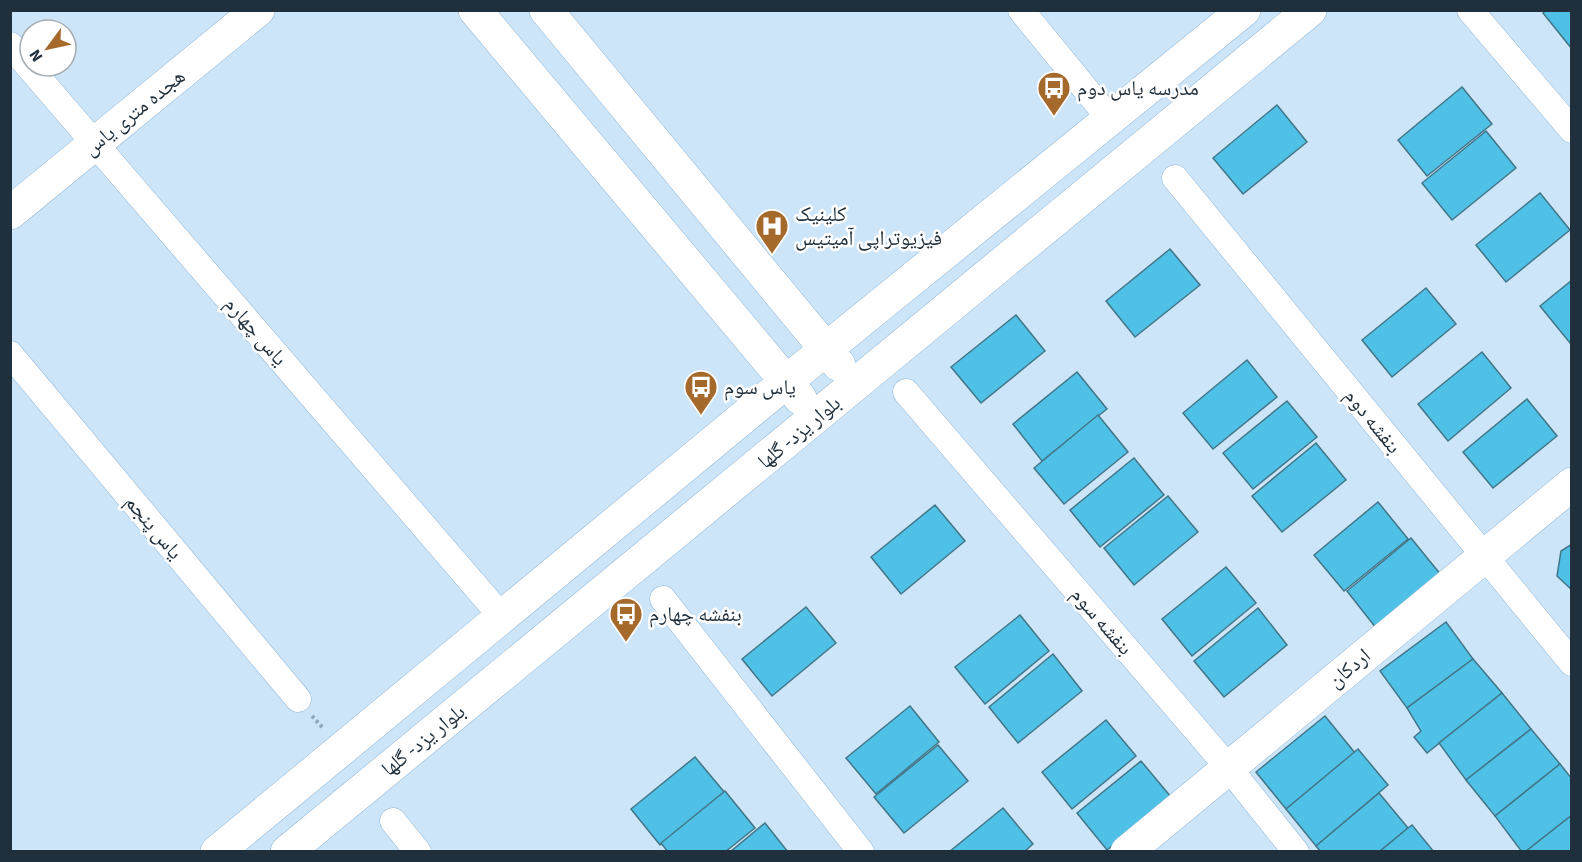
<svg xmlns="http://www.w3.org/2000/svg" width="1582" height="862" font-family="'Source Sans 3','Noto Naskh Arabic',sans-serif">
  <rect width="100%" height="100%" fill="#cde5f9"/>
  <g fill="#50c1e6" stroke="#427688" stroke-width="1.5">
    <path d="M1546,10H1572V49L1543,13Z"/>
    <path d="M1462,87L1492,124L1427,176L1398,140Z"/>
    <path d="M1277,105L1307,142L1243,194L1213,158Z"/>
    <path d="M1486,131L1516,168L1452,220L1422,183Z"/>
    <path d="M1540,193L1570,230L1506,282L1476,245Z"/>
    <path d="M1170,249L1200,285L1135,337L1106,301Z"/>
    <path d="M1572,280V341L1570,343L1540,306Z"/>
    <path d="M1426,288L1456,324L1392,377L1362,340Z"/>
    <path d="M1016,315L1045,351L981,403L951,367Z"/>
    <path d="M1482,352L1511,388L1448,441L1418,404Z"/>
    <path d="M1247,360L1277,397L1213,449L1183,413Z"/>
    <path d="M1077,372L1107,409L1042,461L1013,424Z"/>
    <path d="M1527,399L1557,436L1493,488L1463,452Z"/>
    <path d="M1287,401L1317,437L1253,489L1223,453Z"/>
    <path d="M1098,415L1128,452L1064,504L1034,468Z"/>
    <path d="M1316,443L1346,480L1282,532L1252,496Z"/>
    <path d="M1134,458L1164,495L1100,547L1070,510Z"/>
    <path d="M1168,496L1198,532L1134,585L1104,548Z"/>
    <path d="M1378,502L1408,539L1344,591L1314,555Z"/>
    <path d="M935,505L965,541L901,594L871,557Z"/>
    <path d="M1411,538L1441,575L1376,628L1347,591Z"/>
    <path d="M1572,544V590L1557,576L1561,551Z"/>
    <path d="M1226,567L1256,603L1192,656L1162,619Z"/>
    <path d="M806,607L836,643L772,696L742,659Z"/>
    <path d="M1258,608L1287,645L1224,697L1194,661Z"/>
    <path d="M1020,615L1049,651L985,704L955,667Z"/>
    <path d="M1446,622L1473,659L1407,708L1380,671Z"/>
    <path d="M1053,654L1082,691L1018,743L989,707Z"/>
    <path d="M1473,659L1502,693L1427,753L1414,737L1421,731L1407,708Z"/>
    <path d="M1502,693L1531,729L1466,780L1439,743Z"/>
    <path d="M910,706L939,742L876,794L846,758Z"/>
    <path d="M1325,716L1355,753L1286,809L1256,772Z"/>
    <path d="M1106,720L1136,756L1072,809L1042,772Z"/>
    <path d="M1531,729L1560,764L1495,816L1466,780Z"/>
    <path d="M938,745L968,781L904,833L874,797Z"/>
    <path d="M1358,749L1388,785L1316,846L1286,809Z"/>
    <path d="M695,757L725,793L660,845L631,809Z"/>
    <path d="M1141,761L1171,797L1107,850L1077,813Z"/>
    <path d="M1560,764L1572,779V815L1525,852H1522L1495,816Z"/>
    <path d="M725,791L755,828L725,852H668L661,843Z"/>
    <path d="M1379,793L1408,828L1379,852H1321L1316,846Z"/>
    <path d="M1003,808L1033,844L1024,852H949Z"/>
    <path d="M1572,815V852H1525Z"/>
    <path d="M765,823L788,852H730Z"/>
    <path d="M1412,825L1434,852H1379L1408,828Z"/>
  </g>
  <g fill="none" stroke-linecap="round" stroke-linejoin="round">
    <g stroke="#90b6d6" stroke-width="27">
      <g id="street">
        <path d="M1021,10L1110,119"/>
        <path d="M1470,10L1572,130"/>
        <path d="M10,45L502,617"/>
        <path d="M1175,178L1572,663"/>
        <path d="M10,354L298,699"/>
        <path d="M906,392L1228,767L1296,852"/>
        <path d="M663,599L861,852"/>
        <path d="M393,821L418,852"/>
      </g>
    </g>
    <g stroke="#90b6d6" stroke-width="34">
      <g id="secondary">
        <path d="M475,10L800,398"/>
        <path d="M546,10L839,365"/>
        <path d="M10,213L258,10"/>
        <path d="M217,852L826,349L1244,10"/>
        <path d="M287,852L1310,10"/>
        <path d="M1127,852L1572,484"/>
      </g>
    </g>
    <path stroke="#92a7b8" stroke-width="4" stroke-dasharray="3 3" stroke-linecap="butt" d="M312,716L323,728"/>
    <use href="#street" stroke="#fff" stroke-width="26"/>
    <use href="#secondary" stroke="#fff" stroke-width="33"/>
  </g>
  <defs>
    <g id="bus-pin" transform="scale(1.725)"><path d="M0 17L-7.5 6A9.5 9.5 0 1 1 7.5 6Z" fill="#a5692b" stroke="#fff"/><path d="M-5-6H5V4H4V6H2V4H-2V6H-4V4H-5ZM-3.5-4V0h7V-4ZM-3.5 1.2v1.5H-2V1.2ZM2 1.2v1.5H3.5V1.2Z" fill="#fff"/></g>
    <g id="hospital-pin" transform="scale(1.725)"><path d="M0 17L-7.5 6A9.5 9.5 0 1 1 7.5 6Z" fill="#a5692b" stroke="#fff"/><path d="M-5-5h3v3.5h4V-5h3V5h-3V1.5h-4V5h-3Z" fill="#fff"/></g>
  </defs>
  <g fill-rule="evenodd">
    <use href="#bus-pin" x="1054" y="88"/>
    <use href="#hospital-pin" x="772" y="226"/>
    <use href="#bus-pin" x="701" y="387"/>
    <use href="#bus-pin" x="626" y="614"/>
  </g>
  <g text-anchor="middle" stroke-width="5" stroke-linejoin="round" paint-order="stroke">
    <g font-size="21" fill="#1f2f3b" stroke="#fff" text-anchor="start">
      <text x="1077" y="95">مدرسه یاس دوم</text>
      <text x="795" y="221">کلینیک<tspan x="795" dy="24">فیزیوتراپی آمیتیس</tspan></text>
      <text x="724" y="394">یاس سوم</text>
      <text x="649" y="621">بنفشه چهارم</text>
    </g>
    <g font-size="21" fill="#1f2f3b" stroke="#fff">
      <text transform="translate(134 112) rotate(-39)" y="7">هجده متری یاس</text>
      <text transform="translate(256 331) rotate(49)" y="7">یاس چهارم</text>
      <text transform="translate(1373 421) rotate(51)" y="7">بنفشه دوم</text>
      <text transform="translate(799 432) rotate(-40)" y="7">بلوار یزد- گلها</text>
      <text transform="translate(154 527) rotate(50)" y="7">یاس پنجم</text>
      <text transform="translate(1102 621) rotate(49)" y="7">بنفشه سوم</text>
      <text transform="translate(1349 668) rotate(-40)" y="7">اردکان</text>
      <text transform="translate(423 740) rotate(-39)" y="7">بلوار یزد- گلها</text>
    </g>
  </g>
  <rect width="1582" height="862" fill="none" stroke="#1f2f3b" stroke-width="24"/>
  <g transform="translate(48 48) rotate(237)"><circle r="28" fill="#ffffff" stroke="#a5acb1" stroke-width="1.5"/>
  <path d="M0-4.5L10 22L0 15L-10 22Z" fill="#a5692b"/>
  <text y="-9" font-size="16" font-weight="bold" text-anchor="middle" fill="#1f2f3b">N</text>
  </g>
</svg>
